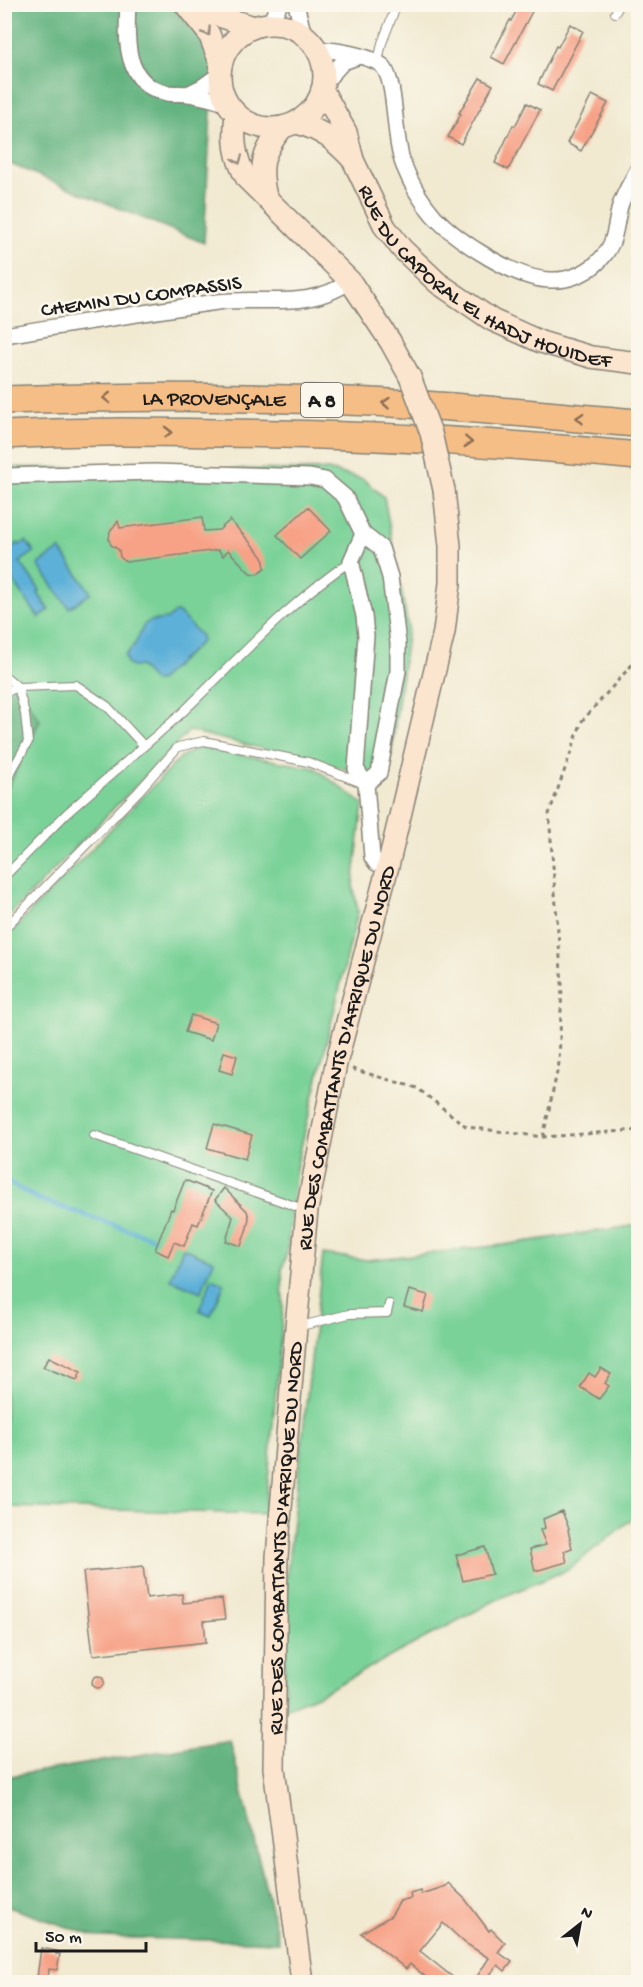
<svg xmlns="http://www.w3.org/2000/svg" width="643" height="1987" font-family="'Gochi Hand',sans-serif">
  <rect width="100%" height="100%" fill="#fbf7ec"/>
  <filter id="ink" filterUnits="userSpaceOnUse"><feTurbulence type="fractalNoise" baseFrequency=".0167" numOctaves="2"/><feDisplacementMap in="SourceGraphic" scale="12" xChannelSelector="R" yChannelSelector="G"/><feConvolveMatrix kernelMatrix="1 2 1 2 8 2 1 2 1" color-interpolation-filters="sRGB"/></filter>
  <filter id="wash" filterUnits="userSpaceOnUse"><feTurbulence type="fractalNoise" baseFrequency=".008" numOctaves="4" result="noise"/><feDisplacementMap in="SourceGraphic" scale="24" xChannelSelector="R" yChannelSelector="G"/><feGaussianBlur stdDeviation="1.35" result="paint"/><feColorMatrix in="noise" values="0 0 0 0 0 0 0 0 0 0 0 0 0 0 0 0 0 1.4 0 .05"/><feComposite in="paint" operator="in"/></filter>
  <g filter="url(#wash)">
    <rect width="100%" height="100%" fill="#f1e9d0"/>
    <g fill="#7ad298" stroke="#4b775a" stroke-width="1.5">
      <path d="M5,467L328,470L363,479L384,497L408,627L388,779L189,731L5,920Z"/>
      <path d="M199,747L315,768L363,804L353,885L358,912L296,1168L287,1252L282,1269L283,1309L265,1514L5,1507V938L182,756Z"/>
      <path d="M638,1225V1514L569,1569L498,1599L322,1693L285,1708V1591L323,1254L367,1260L503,1245Z"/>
    </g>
    <g fill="#63b480" stroke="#40684e" stroke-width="1.5">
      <path d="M171,4L214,56L204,243L5,162L4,5Z"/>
      <path d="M5,669L40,720L5,794Z"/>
      <path d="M230,1740L279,1942L97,1937L5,1906V1777Z"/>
    </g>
    <g fill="#5db0d8" stroke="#3c667a" stroke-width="1.5">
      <path d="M26,541L34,552L20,562L40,590L38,593L49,610L39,618L9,575L13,572L5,559V553L18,543L20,545Z"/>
      <path d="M60,549L91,593L69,608L38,565Z"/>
      <path d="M176,612L179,613L201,636L202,641L160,680L154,682L140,666L133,667L128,665L125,656L135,644L144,625L150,621L167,619Z"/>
      <path d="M183,1248L214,1261L201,1292L170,1279Z"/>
      <path d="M212,1278L224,1284L211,1315L199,1310Z"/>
    </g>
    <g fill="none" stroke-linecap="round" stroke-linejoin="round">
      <path stroke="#5db0d8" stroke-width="4.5" d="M4,1180L38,1199L153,1238"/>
    </g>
    <g id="blocks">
      <g fill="#f7a287">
        <path d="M520,4H536L504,64L491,57L510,20L511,21Z"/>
        <path d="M570,24L583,31L552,91L538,84L556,46L558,47Z"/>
        <path d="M480,78L493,85L461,144L448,137L461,114L459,113Z"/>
        <path d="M592,95L608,103L581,151L567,143Z"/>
        <path d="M527,103L540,110L508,170L495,163L513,125L515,126Z"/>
        <path d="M308,507L331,531L300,559L277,535Z"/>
        <path d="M202,517L204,531L219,530L230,520L263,557L265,568L257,574L250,573L228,550L223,556L218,550L126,562L120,557L119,550L111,545L109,540L110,531L118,521L120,528Z"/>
        <path d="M191,1015L216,1023L211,1040L185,1032Z"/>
        <path d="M224,1052L237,1056L232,1074L219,1070Z"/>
        <path d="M214,1124L252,1135L245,1159L207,1148Z"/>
        <path d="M185,1180L212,1191L198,1225L193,1223L184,1246L174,1242L168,1256L155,1250L171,1209L173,1210Z"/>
        <path d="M224,1188L247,1211L249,1218L247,1228L241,1246L226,1241L233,1217L215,1200Z"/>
        <path d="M409,1290L428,1295L423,1312L404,1307Z"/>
        <path d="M49,1357L81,1372L77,1380L43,1367Z"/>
        <path d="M601,1368L611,1374L605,1383L609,1386L599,1399L580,1387L589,1373L595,1377Z"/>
        <path d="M562,1511L569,1529L568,1530L572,1548L564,1551L567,1562L535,1571L530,1549L546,1545L540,1530L545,1528L543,1519Z"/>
        <path d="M485,1547L492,1574L463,1581L456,1555Z"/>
        <path d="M143,1566L147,1598L182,1594L183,1603L222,1599L225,1619L204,1621L206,1642L93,1655L83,1572Z"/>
        <circle cx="98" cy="1682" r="6"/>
        <path d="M448,1883L465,1899L489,1931L491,1929L505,1943L498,1952L512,1962L505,1971L498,1965L483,1983H473L489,1958L465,1943L443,1923L420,1951L460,1983H433L410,1964L406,1969L361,1933L391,1916L400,1901L411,1898L410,1893L420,1890L421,1894L445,1886Z"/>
        <path d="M41,1948L57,1951L56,1954H60L57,1970L49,1969L48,1979L37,1978Z"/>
      </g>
    </g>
  </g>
  <g filter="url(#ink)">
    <use href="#blocks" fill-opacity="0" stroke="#868276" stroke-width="1.5"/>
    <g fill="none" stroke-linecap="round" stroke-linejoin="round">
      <g stroke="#868276" stroke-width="10">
        <g id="service">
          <path d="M615,13L620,4"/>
          <path d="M378,62L382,43L397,4"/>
          <path d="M4,675L18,687L25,714L28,742L4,784"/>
          <path d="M4,693L18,687L76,685L107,706L144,746C159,733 175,720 189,706C241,656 291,601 351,561"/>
          <path d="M4,877L66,814L144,746"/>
          <path d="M4,929L138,792L178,747L204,741L308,762L362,783"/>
          <path d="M94,1135L306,1210"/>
          <path d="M297,1327L349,1314L387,1313L389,1304"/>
        </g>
      </g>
      <g stroke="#868276" stroke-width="18">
        <g id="minor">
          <path d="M128,4C126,39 124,85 167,93C175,94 183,93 190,94C202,96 215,100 227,103"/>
          <path d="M296,4L304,36"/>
          <path d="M268,25L280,4"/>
          <path d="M316,50C331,49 376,56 384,68C397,86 393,140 404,166C411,184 421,201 434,216C457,241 517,280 551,280C567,281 585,274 597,263C617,244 614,230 620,206C624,193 632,181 638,169"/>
          <path d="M324,83L343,62L357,57"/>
          <path d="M188,94L202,87L220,74"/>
          <path d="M4,335C75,324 146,312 217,302C264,296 308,311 350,281"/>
          <path d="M4,476L155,472L310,477L325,480L345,497L363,534L381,548L390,577L398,643V671L379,773L366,784"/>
          <path d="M363,534L351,561L364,616L366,636L356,769L366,784L372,857L376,863L388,866"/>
        </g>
      </g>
      <g stroke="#868276" stroke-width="24">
        <g id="secondary">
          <path d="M185,4L209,34L221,65"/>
          <path d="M205,4L222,17L254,27"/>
          <circle cx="272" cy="76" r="52"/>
          <path id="s1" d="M322,89L346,132L353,160L385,227L402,249L438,283L492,320L541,342L591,357L638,363"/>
          <path d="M236,113C233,139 234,157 247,179L350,281L390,341L410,377"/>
          <path d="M297,123C324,131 334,140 353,160"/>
          <path d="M266,197C259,166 262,152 283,127"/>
          <path id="s2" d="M302,1982L274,1768L277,1557L296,1327L307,1210L336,1064L388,866L444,632L450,583V546L444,490"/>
        </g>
      </g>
      <g stroke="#868276" stroke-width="30">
        <g id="motorway">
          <path id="s3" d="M4,400C127,396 250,396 372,402C461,406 550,416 638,423"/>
          <path d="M4,435C75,431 147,432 218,433C358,434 499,442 638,456"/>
        </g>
      </g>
      <g stroke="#868276" stroke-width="3" stroke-dasharray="4.5 4.5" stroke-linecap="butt">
        <path d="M352,1069L417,1088L467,1127L543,1137L638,1130"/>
        <path d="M543,1137L559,1063L562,984L549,814L582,721L638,658"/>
      </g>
      <use href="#service" stroke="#fff" stroke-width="8"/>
      <use href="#minor" stroke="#fff" stroke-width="15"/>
      <use href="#secondary" stroke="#fbe5cf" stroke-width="21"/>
      <use href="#motorway" stroke="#f6be87" stroke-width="27"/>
      <g stroke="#868276" stroke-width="24" stroke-linecap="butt">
        <path id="secondary-bridge" d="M410,377L431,433L444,490"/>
      </g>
      <use href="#secondary-bridge" stroke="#fbe5cf" stroke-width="21"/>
    </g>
    <defs><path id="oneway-chevron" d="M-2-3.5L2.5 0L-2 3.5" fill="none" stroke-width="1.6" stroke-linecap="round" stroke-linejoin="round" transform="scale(1.5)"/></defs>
    <g stroke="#978b7e">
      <use href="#oneway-chevron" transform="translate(207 32) rotate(56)"/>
      <use href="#oneway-chevron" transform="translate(238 160) rotate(70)"/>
    </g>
    <g stroke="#896d52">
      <use href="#oneway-chevron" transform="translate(107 398) rotate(179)"/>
      <use href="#oneway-chevron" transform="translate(386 403) rotate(-176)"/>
      <use href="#oneway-chevron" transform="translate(580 418) rotate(-175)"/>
      <use href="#oneway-chevron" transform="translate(168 432)"/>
      <use href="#oneway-chevron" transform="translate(468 442) rotate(3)"/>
    </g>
  </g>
  <g text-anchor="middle" stroke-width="5" stroke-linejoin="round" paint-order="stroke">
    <rect fill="#fbf7ec" stroke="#5f5e5a" stroke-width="1.5" x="301" y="383" width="42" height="34" rx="4.5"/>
    <g font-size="20" font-weight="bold" fill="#1c1c1c">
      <text x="322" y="407">A 8</text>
    </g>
    <g font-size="21" fill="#1c1c1c" stroke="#fbf7ec">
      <text dy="7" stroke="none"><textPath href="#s1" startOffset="264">RUE DU CAPORAL EL HADJ HOUIDEF</textPath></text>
      <text transform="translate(141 295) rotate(-8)" y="7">CHEMIN DU COMPASSIS</text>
      <text dy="7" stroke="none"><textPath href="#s3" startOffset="210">LA PROVENÇALE</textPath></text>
      <text dy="7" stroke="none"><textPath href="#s2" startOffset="932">RUE DES COMBATTANTS D'AFRIQUE DU NORD</textPath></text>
      <text dy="7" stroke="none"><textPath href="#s2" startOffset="446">RUE DES COMBATTANTS D'AFRIQUE DU NORD</textPath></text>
    </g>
  </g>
  <rect width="643" height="1987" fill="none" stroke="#fbf7ec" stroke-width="24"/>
  <g transform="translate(580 1924) rotate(31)" stroke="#fbf7ec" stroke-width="4.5" paint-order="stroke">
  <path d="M0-4.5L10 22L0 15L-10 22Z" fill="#1c1c1c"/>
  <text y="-9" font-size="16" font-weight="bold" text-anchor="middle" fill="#1c1c1c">N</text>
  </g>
  <path d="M36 1942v9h110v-9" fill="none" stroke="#1c1c1c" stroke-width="3"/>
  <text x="45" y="1942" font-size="18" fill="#1c1c1c" stroke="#fbf7ec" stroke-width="4.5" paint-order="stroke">50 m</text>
</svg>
